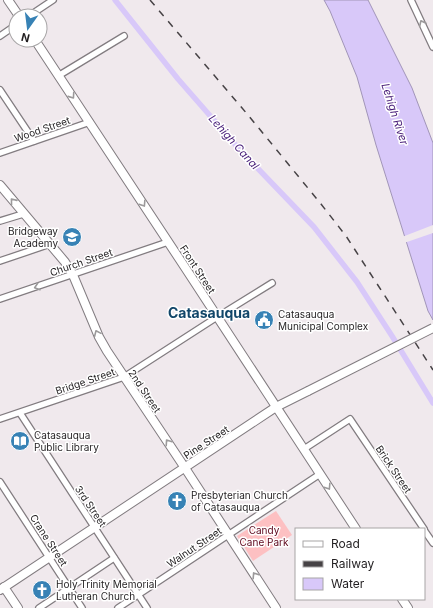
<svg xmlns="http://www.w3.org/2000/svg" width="433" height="608" font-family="Inter,sans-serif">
  <rect width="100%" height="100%" fill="#f0e9ed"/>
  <path fill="#fdc0c2" d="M276,511L292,535L253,561L237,536Z"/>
  <path fill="#d8c8f9" stroke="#a195b8" d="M324,0H368L412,88L433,143V320L428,311L376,145L357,77L330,11Z"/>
  <path fill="#f0e9ed" d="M433,225V233L404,243L402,237Z"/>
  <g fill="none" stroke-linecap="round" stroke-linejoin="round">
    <path stroke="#d8c8f9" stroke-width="5.5" d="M115,0L178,79L240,150L314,227L357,282L392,336L433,403"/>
    <g stroke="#827c80" stroke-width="8">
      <g id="street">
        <path d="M411,0L433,47"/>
        <path d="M29,16L53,0"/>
        <path d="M0,36L16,25"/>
        <path d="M58,76L124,36"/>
        <path d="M0,90L34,141"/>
        <path d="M0,153L90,122"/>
        <path d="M0,221L23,214"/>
        <path d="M0,261L50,244"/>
        <path d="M0,299L168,242"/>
        <path d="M20,413L147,608"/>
        <path d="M0,419L124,377L217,317L272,283"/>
        <path d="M304,449L350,419L424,529"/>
        <path d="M0,482L82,608"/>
        <path d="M424,530L433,543"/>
        <path d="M39,608L114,558"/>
        <path d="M118,608L320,474"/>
      </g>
    </g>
    <g stroke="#827c80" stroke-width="10">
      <g id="secondary">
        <path d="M8,0L19,16"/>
        <path d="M35,40L188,272L356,529"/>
        <path d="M0,185L65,262L73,275L99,337L107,351L185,468L276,608"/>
        <path d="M4,587L18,608"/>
        <path d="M0,590L276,407L308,391"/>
        <path d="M402,599L408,608"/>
      </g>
    </g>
    <use href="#street" stroke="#fff" stroke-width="5.5"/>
    <use href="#secondary" stroke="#fff" stroke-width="8"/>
    <path stroke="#464245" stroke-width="1.5" stroke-dasharray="7 7" stroke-linecap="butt" d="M150,0L248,115L321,204L346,236L433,370"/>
    <g stroke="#827c80" stroke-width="10" stroke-linecap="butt">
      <path id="secondary-bridge" d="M308,391L433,328"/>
    </g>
    <use href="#secondary-bridge" stroke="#fff" stroke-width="8"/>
  </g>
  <defs><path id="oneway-chevron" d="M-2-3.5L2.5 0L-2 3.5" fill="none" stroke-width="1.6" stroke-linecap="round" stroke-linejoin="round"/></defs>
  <g stroke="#9c9a9b">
    <use href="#oneway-chevron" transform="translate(422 23) rotate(-115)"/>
    <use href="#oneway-chevron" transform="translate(72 96) rotate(55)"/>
    <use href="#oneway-chevron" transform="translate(13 201) rotate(-129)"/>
    <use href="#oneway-chevron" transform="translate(143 204) rotate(57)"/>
    <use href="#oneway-chevron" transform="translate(37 287) rotate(162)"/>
    <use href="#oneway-chevron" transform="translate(97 333) rotate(-114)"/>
    <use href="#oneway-chevron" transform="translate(168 442) rotate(-124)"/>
    <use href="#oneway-chevron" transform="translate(328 487) rotate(57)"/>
    <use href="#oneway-chevron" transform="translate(255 575) rotate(-123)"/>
  </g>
  <defs>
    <g id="school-disc" transform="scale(1)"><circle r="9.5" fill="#3782b5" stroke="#fff"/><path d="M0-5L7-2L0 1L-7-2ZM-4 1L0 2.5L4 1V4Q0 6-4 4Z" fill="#fff"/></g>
    <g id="civic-disc" transform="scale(1)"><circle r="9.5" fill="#3782b5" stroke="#fff"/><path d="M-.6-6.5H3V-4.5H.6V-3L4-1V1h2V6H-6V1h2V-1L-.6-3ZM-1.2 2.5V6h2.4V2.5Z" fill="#fff"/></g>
    <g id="library-disc" transform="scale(1)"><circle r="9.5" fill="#3782b5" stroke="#fff"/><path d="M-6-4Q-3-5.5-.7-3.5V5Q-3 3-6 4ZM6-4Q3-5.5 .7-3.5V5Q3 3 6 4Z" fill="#fff"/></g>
    <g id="church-disc" transform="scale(1)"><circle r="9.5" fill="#3782b5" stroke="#fff"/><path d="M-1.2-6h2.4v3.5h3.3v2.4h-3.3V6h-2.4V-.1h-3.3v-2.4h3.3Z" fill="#fff"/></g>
  </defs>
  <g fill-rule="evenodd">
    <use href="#school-disc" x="72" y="237"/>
    <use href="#civic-disc" x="264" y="320"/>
    <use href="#library-disc" x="20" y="441"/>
    <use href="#church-disc" x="177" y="501"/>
    <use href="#church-disc" x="42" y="590"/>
  </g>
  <g text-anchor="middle" stroke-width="3" stroke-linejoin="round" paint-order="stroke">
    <g font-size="10" fill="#221f21" stroke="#fff">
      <text transform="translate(42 129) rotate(-19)" y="4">Wood Street</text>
      <text transform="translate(81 262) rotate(-19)" y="4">Church Street</text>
      <text transform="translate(198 269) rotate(57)" y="4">Front Street</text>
      <text transform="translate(85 381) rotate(-19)" y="4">Bridge Street</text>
      <text transform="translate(145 391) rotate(56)" y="4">2nd Street</text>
      <text transform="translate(206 442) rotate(-33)" y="4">Pine Street</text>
      <text transform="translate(394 469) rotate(56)" y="4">Brick Street</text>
      <text transform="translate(91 506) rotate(56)" y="4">3rd Street</text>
      <text transform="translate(49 540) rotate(57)" y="4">Crane Street</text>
      <text transform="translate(194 547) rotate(-34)" y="4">Walnut Street</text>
    </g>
    <g font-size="10" fill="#221f21" stroke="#fff" text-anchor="start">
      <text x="58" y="235" text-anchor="end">Bridgeway<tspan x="58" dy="12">Academy</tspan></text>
      <text x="278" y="318">Catasauqua<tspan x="278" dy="12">Municipal Complex</tspan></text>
      <text x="34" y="439">Catasauqua<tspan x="34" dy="12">Public Library</tspan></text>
      <text x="191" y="499">Presbyterian Church<tspan x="191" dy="12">of Catasauqua</tspan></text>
      <text x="56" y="588">Holy Trinity Memorial<tspan x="56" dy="12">Lutheran Church</tspan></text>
    </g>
    <g font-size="10" fill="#5d061b" stroke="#fff">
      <text x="264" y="534">Candy<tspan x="264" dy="12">Cane Park</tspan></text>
    </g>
    <g font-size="11" font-style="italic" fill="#461b77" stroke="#fff">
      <text transform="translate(395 114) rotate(72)" y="4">Lehigh River</text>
      <text transform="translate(234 142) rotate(48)" y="4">Lehigh Canal</text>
    </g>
    <g font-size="14" font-weight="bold" fill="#114669" stroke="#fff">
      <text x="209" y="318">Catasauqua</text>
    </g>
  </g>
  <rect x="295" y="528" width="130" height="72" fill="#ffffff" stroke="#a7a5a6"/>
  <rect x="303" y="541" width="20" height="6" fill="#ffffff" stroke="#a7a5a6"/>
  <text x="331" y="548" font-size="12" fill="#221f21">Road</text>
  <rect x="303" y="561" width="20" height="6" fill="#464245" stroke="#a7a5a6"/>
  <text x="331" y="568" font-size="12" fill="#221f21">Railway</text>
  <rect x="303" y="578" width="20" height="12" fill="#d8c8f9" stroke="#a7a5a6"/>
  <text x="331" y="588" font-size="12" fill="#221f21">Water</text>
  <g transform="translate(28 28) rotate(194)"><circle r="19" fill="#ffffff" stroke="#a7a5a6"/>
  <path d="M0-3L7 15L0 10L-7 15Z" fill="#3782b5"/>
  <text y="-6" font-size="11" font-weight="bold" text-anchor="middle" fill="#221f21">N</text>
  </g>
</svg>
